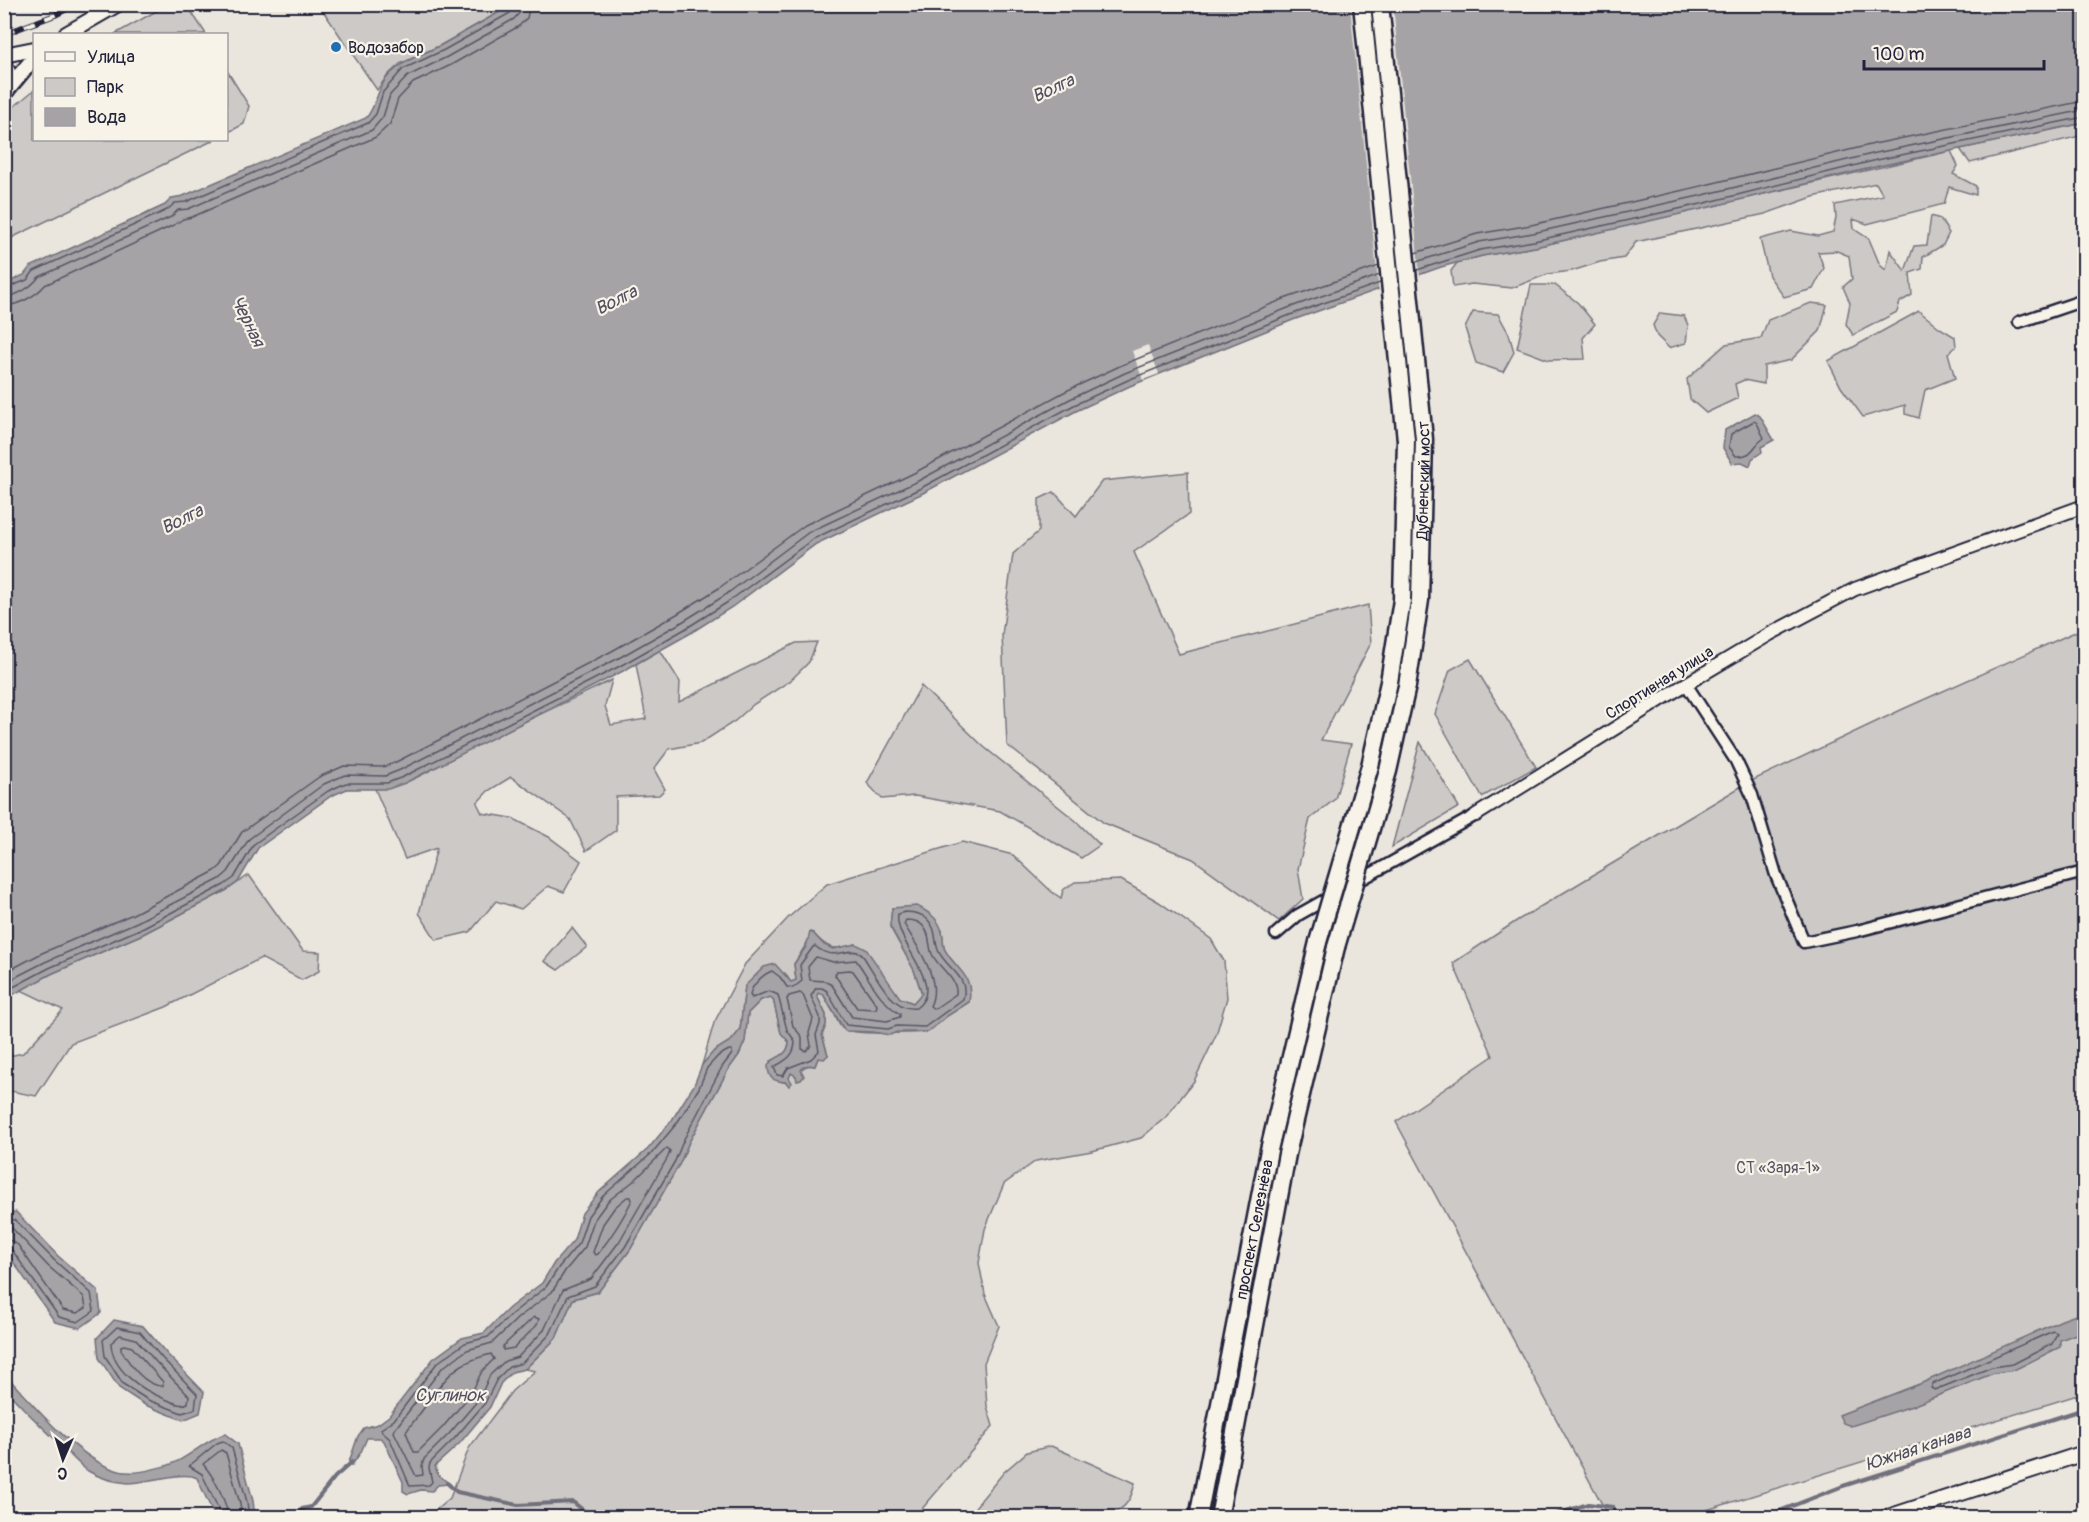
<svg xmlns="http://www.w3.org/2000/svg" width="2089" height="1522" font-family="Pangolin,sans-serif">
  <rect width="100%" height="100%" fill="#eae6de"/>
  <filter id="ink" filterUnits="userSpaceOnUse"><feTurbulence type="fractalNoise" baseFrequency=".0167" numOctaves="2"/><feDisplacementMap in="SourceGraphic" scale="12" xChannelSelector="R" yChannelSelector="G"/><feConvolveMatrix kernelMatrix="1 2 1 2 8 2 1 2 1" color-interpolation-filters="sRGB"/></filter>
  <g filter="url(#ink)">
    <g fill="#cdc9c6" stroke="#787680" stroke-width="1.5">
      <path d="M167,5H187L206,34H115Z"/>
      <path d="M319,5H512L441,45L400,64L388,75L377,90Z"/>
      <path d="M226,69L249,106L244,124L227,133Z"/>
      <path d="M34,90V140H214L5,241V114Z"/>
      <path d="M2084,123V135L1970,163L1960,149Z"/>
      <path d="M1951,151L1958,166L1953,174L1976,186V195L1949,187L1944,204L1867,224L1853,219L1854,229L1869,239L1880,265L1886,270L1890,250L1905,271L1914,246L1927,245L1931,216L1940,219L1949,233L1943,245L1923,257L1922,269L1910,273L1912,295L1900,302L1897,312L1853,335L1846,324L1850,303L1843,287L1852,279L1849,256L1837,251L1818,252L1824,268L1813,289L1784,297L1769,276L1760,239L1791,231L1818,236L1833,232L1836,218L1835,205L1883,195L1876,183L1813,197L1765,214L1636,242L1624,258L1600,262L1572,271L1548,274L1512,288L1472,284L1453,287L1451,271L1457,263L1482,256L1535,247Z"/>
      <path d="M1531,285H1555L1578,303L1595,324L1583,338L1585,359L1549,360L1517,348Z"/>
      <path d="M1811,303L1827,305L1820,331L1791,360L1764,366V384L1744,380L1735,384L1738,398L1706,413L1690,399L1687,379L1726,344L1761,338L1768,320Z"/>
      <path d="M1919,311L1940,328L1955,337L1956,347L1948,353L1955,378L1925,390L1919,418L1905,414V405L1863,417L1841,387L1828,361Z"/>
      <path d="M1473,312L1498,314L1509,334L1514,352L1503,372L1476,363L1465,328Z"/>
      <path d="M1660,313L1684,316L1688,325L1686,343L1669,348L1657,336L1653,325Z"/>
      <path d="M1188,472L1189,514L1134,552L1179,654L1368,605L1371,643L1321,740L1351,744L1335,799L1310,819L1298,869L1303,899L1279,921L1193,859L1104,823L1007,745L1002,635L1013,554L1039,531V499L1054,492L1076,516L1102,481Z"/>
      <path d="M2084,628V1393L1684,1517H1609L1396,1122L1493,1056L1453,963L1518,920L1747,783L1903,709Z"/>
      <path d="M817,642L809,662L790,681L754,704L735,721L701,743L669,749L654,769L665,789L659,795L616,797V830L586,851L570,819L511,777L488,791L477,803L482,813L512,818L549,837L581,861L564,892L548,886L521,909L496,901L470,932L436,940L419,913L437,848L405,859L375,789C408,788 437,765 467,750C515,726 564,703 612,680L605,706L611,725L646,719L636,664L660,650L680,682L679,702L796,643Z"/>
      <path d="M1470,659L1536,767L1482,797L1435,714L1450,670Z"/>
      <path d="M921,686L984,747L1075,820L1100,845L1081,858L1000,811L915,796L882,799L867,783Z"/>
      <path d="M1420,742L1459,807L1392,847Z"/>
      <path d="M962,842L1013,855L1052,892L1061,898L1063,890L1075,882L1121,880L1159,902L1211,939L1224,961L1227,998L1216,1035L1194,1081L1166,1117L1141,1138L1092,1151L1036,1161L1004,1184L985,1229L979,1263L985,1294L999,1326L984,1363L987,1406L993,1426L915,1517L430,1518V1515L450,1498L469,1448L512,1391L535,1371L525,1369L556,1338L573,1299L598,1292L630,1250L680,1163L689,1142L728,1070L739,1055L745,1041L748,1013L761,1000L770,997L773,999L781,1033L789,1042C788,1054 780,1057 771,1061L782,1082H786L792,1072L796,1076C802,1068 805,1064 815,1066L818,1058L828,1055L822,1035L826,1025V1015L817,996L818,993L823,994C827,1002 833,1011 837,1019C839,1021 839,1025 841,1027C847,1036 915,1033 928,1032L947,1016L969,1002L944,948L942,930L892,908L890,927L914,970L922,994L913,1003L900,998L856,944C834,951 828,950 813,933L794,964L796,980L791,983L785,973L745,986L740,1030L732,1040L714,1051L702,1065L714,1023L745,964L789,917L827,884Z"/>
      <path d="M249,875L303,951L320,952L319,971L302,980L261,958L166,1007L71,1043L36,1096L5,1090L4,1057L23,1053L63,1010L21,990L51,974L143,934L227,890Z"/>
      <path d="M572,928L587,947L558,970L544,961Z"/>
      <path d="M1051,1446L1135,1483C1130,1505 1123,1510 1103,1517H967L1004,1472L1027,1452Z"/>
    </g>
    <g fill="#a6a3a6" stroke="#716f7b" stroke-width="1.5">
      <path d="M512,5H2084V123L1879,166L1702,209L1535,247L1482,256L1441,267L1293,320L1130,386L1076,411L923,493L816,544L732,607L689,634L623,671L405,783L388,789H347L331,796L258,848L238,882L227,890L143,934L51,974L5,999V284L24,275L30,267L165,205L172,198L183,196L366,118C378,104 376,88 390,74C405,59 425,54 443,44C466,31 489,18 512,5Z"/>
      <path d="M1755,413L1760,416L1774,440L1761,447L1762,452L1752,459L1750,466L1742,462L1732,463L1723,448L1725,430Z"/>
      <path d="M917,906C928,912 939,918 942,932C944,938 942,945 945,950C957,971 974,975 969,1002L947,1016L928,1032H897L890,1035L873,1032L845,1031L823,994L818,993L817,996L826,1015V1025L822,1035L828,1055L824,1059L818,1058L815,1066C810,1065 804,1064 801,1070L804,1076L801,1080L797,1081L796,1076L791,1073L789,1078L792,1083L789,1086L786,1082C773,1081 768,1079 768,1065C776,1055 788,1057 789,1042L781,1033L773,999L770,997L761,1000L748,1013L745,1041L739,1055L728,1070L689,1142L680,1163L630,1250L598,1292L573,1299L556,1338L525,1369L512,1372L501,1383L490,1407L459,1444L435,1466L438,1475L450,1484L438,1485L432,1491L421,1490L408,1494L403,1491V1482L384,1441L380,1438H367L361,1452L352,1465L349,1462L358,1436L364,1428L378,1424L389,1416L433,1359L462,1338L484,1333L509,1308L542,1283L554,1263L574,1240L582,1213L599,1192L648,1149L672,1120L694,1085L702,1065L714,1051L732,1040L740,1030L745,986L764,967L775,964L791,982L796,980L794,964L806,947L810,932L813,933L824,945L833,949L856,944L866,949L900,998L913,1003L922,993L914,970L890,926L892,908Z"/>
      <path d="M16,1212L58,1256L98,1291L101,1313L80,1328L55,1322L5,1250V1214Z"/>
      <path d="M2084,1312V1331L2060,1340V1347L2014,1370L1994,1373L1912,1406L1851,1426L1843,1423L1839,1415L1922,1383L2062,1320Z"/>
      <path d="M114,1320L143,1326L167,1354L204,1392L200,1413L183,1420L145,1405L119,1388L99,1358L97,1338Z"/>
      <path d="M5,1374C31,1403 81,1462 119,1471C135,1475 154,1469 169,1465C190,1458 204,1440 225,1434L238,1444L253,1501L255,1517H215L197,1478C185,1470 146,1483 128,1483C115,1482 100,1478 88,1471C78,1464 69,1454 61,1445C43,1428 25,1411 8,1392L5,1388Z"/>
    </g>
    <g fill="#eae6de">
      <path d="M1350,5H1393L1420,278L1379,293Z"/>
      <path d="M1148,345L1159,374L1143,380L1132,351Z"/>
    </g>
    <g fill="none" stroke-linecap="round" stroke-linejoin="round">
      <g stroke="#575666" stroke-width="1.5">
        <path d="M1415,253L1477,234L1531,225L1697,187L1874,144L2084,101"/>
        <path d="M1416,262L1479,242L1533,233L1699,196L1876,153L2084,110"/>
        <path d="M1417,270L1480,250L1534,241L1701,204L1877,160L2084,117"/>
        <path d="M4,289L27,280L34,271L167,210L175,203L186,202L368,123L376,114L383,92L403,69L444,50L510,13L513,4"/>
        <path d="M4,297C18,296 31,287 39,277L171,217L178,210L188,209L372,130L383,117L390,95L408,76L447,57L514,19L520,12L521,4"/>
        <path d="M4,306C19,305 36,296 45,285L174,225L183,219L192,217L376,137L390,124L398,99L413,83L451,65L519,26L527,18L530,4"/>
        <path d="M1754,421L1757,423L1764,438C1752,446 1754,457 1736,456L1729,447L1731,434Z"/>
        <path d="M905,912C913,912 921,913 927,919C937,928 934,939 938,950C945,968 970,976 963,999L925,1027L897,1026L888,1029L846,1025L827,991L822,988H816L811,996L820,1017V1024L816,1035L819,1051L811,1059L788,1068L783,1076L777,1075L774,1067C786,1060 795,1056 795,1041L787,1030L778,995L769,991L752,998L750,995C751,986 763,974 772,971L780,977L787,987L793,988L802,981L800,965L813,947L815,946C835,963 846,946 861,953C874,971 891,1012 916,1008C948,985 893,943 898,914Z"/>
        <path d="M906,920C913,920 919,921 923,926C931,935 928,944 932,954C938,968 958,978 956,994L934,1009L930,1006C943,980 917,947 904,924Z"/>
        <path d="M816,957L833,962L856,960C869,978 880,1002 900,1014V1017L887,1021L852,1017L832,985L824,981L810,980L808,967Z"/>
        <path d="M850,970L853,971L877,1005L876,1009L857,1008L835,975L837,971Z"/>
        <path d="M4,973L42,953L133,914L215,871L221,866L242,832L319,777L344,766L383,767L396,762L612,651L677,614L719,588L805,525L914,473L1066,391L1122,365L1284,299L1379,266"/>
        <path d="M4,983L45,962L137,922L220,879L228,872L249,839L324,784L345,775L385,776L400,770L617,659L682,622L724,596L809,532L918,481L1070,399L1125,373L1288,308L1380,275"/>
        <path d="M4,992L49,968L140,929L224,885L234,878L254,844L328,791L346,783H387L403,777L620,666L685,629L728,602L813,539L921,488L1074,405L1128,380L1290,315L1380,283"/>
        <path d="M800,993L803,995L813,1019L809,1033L811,1046L806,1051L802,1049V1037L793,1026L787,999L789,996Z"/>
        <path d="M729,1050H732V1054L722,1067L684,1139L675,1161L625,1247L595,1286L568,1296L550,1334L522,1363L509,1367L497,1379L485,1403L454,1439L430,1463L429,1468L432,1482L429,1485L410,1486L390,1439L382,1432L381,1429L394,1420L437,1363L465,1343L488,1337L513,1313L546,1287L559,1267L579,1243L588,1216L603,1196L652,1153L677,1123L699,1088L707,1068L718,1056Z"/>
        <path d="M667,1148L670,1151L668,1157L619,1242L591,1279L563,1290L544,1330L518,1357L505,1361L490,1375L479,1399L449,1434L424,1459L422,1466L423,1475L416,1476L394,1432L395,1429L442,1368L467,1350L492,1343L518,1318L552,1292L565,1271L585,1247L594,1220L608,1201L635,1180Z"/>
        <path d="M627,1197H631L632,1200C623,1219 611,1237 598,1254L595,1255L593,1252L603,1224L615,1207Z"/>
        <path d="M4,1220H15L54,1260L91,1293L94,1311L78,1322L59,1317L12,1250L4,1247"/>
        <path d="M4,1227L12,1228L48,1266L84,1297L86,1308L77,1313L63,1310L18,1245L12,1241L4,1240"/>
        <path d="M534,1317L539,1319L537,1325L514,1348L503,1350V1346Z"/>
        <path d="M117,1327L140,1332L162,1358L197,1394L195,1409L182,1413L148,1400L123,1384L105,1356L103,1340Z"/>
        <path d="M2053,1331L2057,1333L2052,1344L2013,1364L1992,1367L1935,1390L1931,1388L1933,1384Z"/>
        <path d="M120,1335L136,1339L157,1363L189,1396L188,1403C180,1407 173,1402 165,1399C142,1390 112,1371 111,1343Z"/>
        <path d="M124,1345L132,1347L163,1382V1386C144,1386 130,1364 121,1350V1346Z"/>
        <path d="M491,1354L494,1359L482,1371L471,1394L442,1428L418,1452H414L406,1432C412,1423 420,1414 426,1405C447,1376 454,1363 491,1354Z"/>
        <path d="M220,1518L218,1508L202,1474L189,1466L217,1443L223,1441L232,1448L247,1502L249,1518"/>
        <path d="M228,1518C227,1501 214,1477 203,1464L221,1450L226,1453L240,1504L242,1518"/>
      </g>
      <g stroke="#716f7b" stroke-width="4">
        <path d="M447,1483L457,1492L518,1505L573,1502L593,1518"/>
        <path d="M299,1518L302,1509L311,1507L335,1477L352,1462"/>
        <path d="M1545,1518L1588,1504L1613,1507L1619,1518"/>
        <path d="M1762,1518L1843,1486L2084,1409"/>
      </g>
      <g stroke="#22223b" stroke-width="15">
        <g id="minor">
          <path d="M2019,322L2084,300"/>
          <path d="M1686,684L1736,761L1752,795L1776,875L1804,942L1857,931L2084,872"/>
          <path d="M1276,934L1298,915L1476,815"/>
        </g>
      </g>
      <g stroke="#22223b" stroke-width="16">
        <path id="tertiary" d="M1476,815L1686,684L1770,634L1855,589L2084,506"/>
      </g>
      <g stroke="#22223b" stroke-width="18">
        <g id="secondary">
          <path d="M66,34L118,4"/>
          <path d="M4,55L34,49"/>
          <path d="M4,65C10,73 11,82 7,91"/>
          <path d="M9,88L34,58"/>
          <path d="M1885,1518L2084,1453"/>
        </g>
      </g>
      <g stroke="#22223b" stroke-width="21">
        <g id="primary">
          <path id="s1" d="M1198,1518L1269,1150L1318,942"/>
          <path d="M1219,1518L1287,1154L1336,947"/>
        </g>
      </g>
      <use href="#minor" stroke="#f7f3e8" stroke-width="10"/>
      <use href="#tertiary" stroke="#f7f3e8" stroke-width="12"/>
      <use href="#secondary" stroke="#f7f3e8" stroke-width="14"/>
      <use href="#primary" stroke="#f7f3e8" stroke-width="16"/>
      <g stroke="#22223b" stroke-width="6">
        <path id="rail" d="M4,34L55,15L76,4"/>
      </g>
      <use href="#rail" stroke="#f7f3e8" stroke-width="4" stroke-dasharray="11" stroke-linecap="butt"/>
      <g stroke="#22223b" stroke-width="21" stroke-linecap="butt">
        <g id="primary-bridge">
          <path d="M1318,942L1370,766L1389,682L1402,600L1406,440L1362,4"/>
          <path id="s2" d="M1336,947L1388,771L1407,686L1420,600L1424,439L1380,4"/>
        </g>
      </g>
      <use href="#primary-bridge" stroke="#f7f3e8" stroke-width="16"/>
    </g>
  </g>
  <circle fill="#1f6fb2" stroke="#f7f3e8" stroke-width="2" cx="336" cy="47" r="6"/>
  <g text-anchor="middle" stroke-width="4.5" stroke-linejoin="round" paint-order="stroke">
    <g font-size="16" fill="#22223b" stroke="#f7f3e8" text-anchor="start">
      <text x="348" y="53">Водозабор</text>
    </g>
    <g font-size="16" fill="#22223b" stroke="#f7f3e8">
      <text dy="6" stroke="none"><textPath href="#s2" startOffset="477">Дубненский мост</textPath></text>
      <text transform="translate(1659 682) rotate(-32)" y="6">Спортивная улица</text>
      <text dy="6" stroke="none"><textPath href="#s1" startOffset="294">проспект Селезнёва</textPath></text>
    </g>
    <g font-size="16" fill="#555465" stroke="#f7f3e8">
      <text x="1778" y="1173">СТ «Заря-1»</text>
    </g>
    <g font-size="18" font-style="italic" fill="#504f60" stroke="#f7f3e8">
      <text transform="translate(1053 88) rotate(-25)" y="6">Волга</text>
      <text transform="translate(616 300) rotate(-27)" y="6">Волга</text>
      <text transform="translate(248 321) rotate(64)" y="6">Черная</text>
      <text transform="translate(182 519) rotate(-27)" y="6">Волга</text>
      <text x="450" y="1401">Суглинок</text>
      <text transform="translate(1918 1448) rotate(-18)" y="6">Южная канава</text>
    </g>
  </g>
  <rect width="2089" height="1522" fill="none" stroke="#f7f3e8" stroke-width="24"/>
  <rect x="12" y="12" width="2065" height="1498" fill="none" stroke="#22223b" stroke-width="2" filter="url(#ink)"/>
  <rect x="33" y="33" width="195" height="108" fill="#f7f3e8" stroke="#a29fa3" stroke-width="1.5"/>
  <rect x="45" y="52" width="30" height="9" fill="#f7f3e8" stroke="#a29fa3" stroke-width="1.5"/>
  <text x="87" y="63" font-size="18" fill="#22223b">Улица</text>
  <rect x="45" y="78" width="30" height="18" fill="#cdc9c6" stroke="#a29fa3" stroke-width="1.5"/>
  <text x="87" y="93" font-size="18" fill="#22223b">Парк</text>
  <rect x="45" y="108" width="30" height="18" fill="#a6a3a6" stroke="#a29fa3" stroke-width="1.5"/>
  <text x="87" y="123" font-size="18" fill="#22223b">Вода</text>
  <g transform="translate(63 1459) rotate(183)" stroke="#f7f3e8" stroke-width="4.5" paint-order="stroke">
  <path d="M0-4.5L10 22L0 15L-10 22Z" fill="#22223b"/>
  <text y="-9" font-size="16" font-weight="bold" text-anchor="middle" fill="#22223b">С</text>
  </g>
  <path d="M1864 60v9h180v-9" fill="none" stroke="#22223b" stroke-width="3"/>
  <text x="1873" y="60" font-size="18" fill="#22223b" stroke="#f7f3e8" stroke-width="4.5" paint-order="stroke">100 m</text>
</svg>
